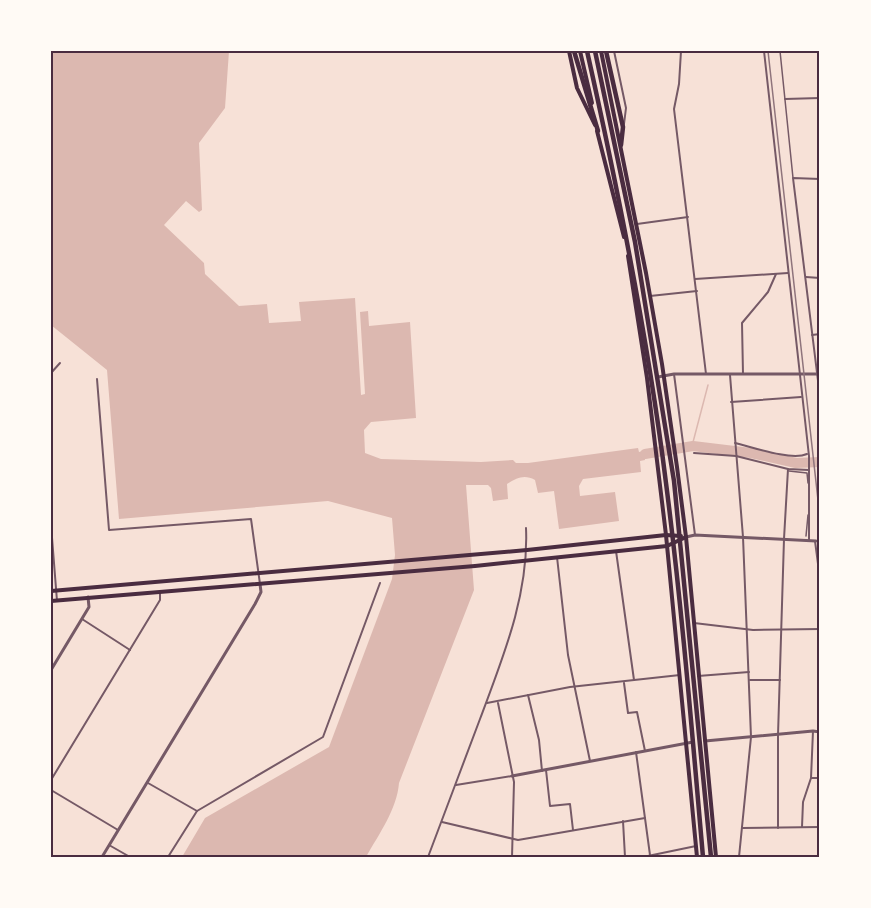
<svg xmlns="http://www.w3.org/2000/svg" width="871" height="908" font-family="Figtree,sans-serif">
  <rect width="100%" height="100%" fill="#f7e1d7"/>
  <path fill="#dcb8b0" d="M51,51H229L225,108L199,143L202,210L199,212L186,201L164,225L204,263L205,274L239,306L267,304L269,323L301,321L299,302L355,298L361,395L365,394L360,312L368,311L369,326L410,322L416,418L371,422L364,430L365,453L381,459L481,462L513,460L516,463H528L638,448L639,452L644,451L645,460L640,461L641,472L583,479L579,486L580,496L615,492L619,521L559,529L554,491L538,493L535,480C524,474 517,478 507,484L508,499L493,501L491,488L488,485H466L474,590L399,783C397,809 379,834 366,857H182L205,818L329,747L392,579L395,555L392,518L328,501L119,519L107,370L51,325Z"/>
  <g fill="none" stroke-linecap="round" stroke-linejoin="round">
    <path stroke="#dcb8b0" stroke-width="1.5" d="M692,446L708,385"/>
    <path stroke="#dcb8b0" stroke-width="10" d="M645,454L693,446L751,453L796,463L820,462"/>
    <path stroke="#755966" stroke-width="1.5" d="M780,51L793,178"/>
    <g stroke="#755966" stroke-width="1.5">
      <path d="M789,471L807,473L808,483"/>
      <path d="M806,536L808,515"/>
    </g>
    <g stroke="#755966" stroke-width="2">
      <path d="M614,51L626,108L624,124"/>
      <path d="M681,51L679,84L674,109L706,374"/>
      <path d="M764,51L809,456V540"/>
      <path d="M785,99L820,98"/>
      <path d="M820,179L793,178L820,397"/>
      <path d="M637,224L688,217"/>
      <path d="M806,277L820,278"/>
      <path d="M695,279L788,273"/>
      <path d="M650,296L697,291"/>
      <path d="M812,335L820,334"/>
      <path d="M51,373L60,363"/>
      <path d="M674,374L695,535"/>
      <path d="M743,374L742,323L768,292L776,274"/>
      <path d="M730,375L743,537L751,737L739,857"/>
      <path d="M97,379L109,530L251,519L260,584"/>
      <path d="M731,402L801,397"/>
      <path d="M735,443C752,447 791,461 807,454"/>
      <path d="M694,453L736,456L788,469L809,470"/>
      <path d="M51,525L57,601"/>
      <path d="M784,539L788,469"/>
      <path d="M815,541L820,579"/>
      <path d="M616,551L634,680"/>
      <path d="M557,557L568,655L590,761"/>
      <path d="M82,619L130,650"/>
      <path d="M694,623L753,630L820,629"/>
      <path d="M698,676L749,672"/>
      <path d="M750,680H780"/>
      <path d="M624,683L628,713L637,712L645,751"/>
      <path d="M528,695L539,740L542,771"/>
      <path d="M487,703L570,687L680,675"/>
      <path d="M498,703L514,782L512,857"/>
      <path d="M636,752L650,855"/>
      <path d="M546,770L550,806L570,804L573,830"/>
      <path d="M811,778H820"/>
      <path d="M51,780L160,600V592"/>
      <path d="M148,783L197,811"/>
      <path d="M456,785L512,776"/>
      <path d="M51,790L118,830"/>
      <path d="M623,821L625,857"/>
      <path d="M442,822L518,840L645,818"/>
      <path d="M802,827L803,802L811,778L813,731"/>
      <path d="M818,827L820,856"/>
      <path d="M742,828L820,827"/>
      <path d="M778,828V735L784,539"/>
      <path d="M109,845L130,857"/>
      <path d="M168,857L197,811L323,737L380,583"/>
      <path d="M428,857C445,811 463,765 480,719C503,657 529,595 526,528"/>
      <path d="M643,857L696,846"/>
    </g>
    <g stroke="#755966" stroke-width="3">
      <path d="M658,377L674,374H820"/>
      <path d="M686,537L695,535L816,541"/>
      <path d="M51,670L89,607L88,597"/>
      <path d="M705,741L813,731L820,732"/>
      <path d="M512,776L693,742"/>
      <path d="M102,857L255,604L261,592L260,584"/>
    </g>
    <g stroke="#4a2c40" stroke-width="4">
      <path d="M51,591L527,550L666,535L681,536"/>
      <path d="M51,601L475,566L667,546L686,537"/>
    </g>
    <g stroke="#4a2c40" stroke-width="4">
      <path d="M569,51L577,88L595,125"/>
      <path d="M580,51L592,103"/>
      <path d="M601,51L646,273L662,364L677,467L686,537L716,857"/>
      <path d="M597,131L624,237"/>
      <path d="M628,256L647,378L666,535L697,857"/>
    </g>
    <g stroke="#4a2c40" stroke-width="4.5">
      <path d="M574,51L598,131"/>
      <path d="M587,51C619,194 648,338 666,483C682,607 692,732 703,857"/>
      <path d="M595,51L635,242L674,481L711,857"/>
      <path d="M606,51L623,127L621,145"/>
    </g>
    <path stroke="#8f747c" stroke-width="1.5" d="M768,51L820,518"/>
  </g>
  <rect width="871" height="908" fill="none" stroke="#fffaf5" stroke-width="105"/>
  <rect x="52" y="52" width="766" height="804" fill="none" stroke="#4a2c40" stroke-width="2"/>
</svg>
